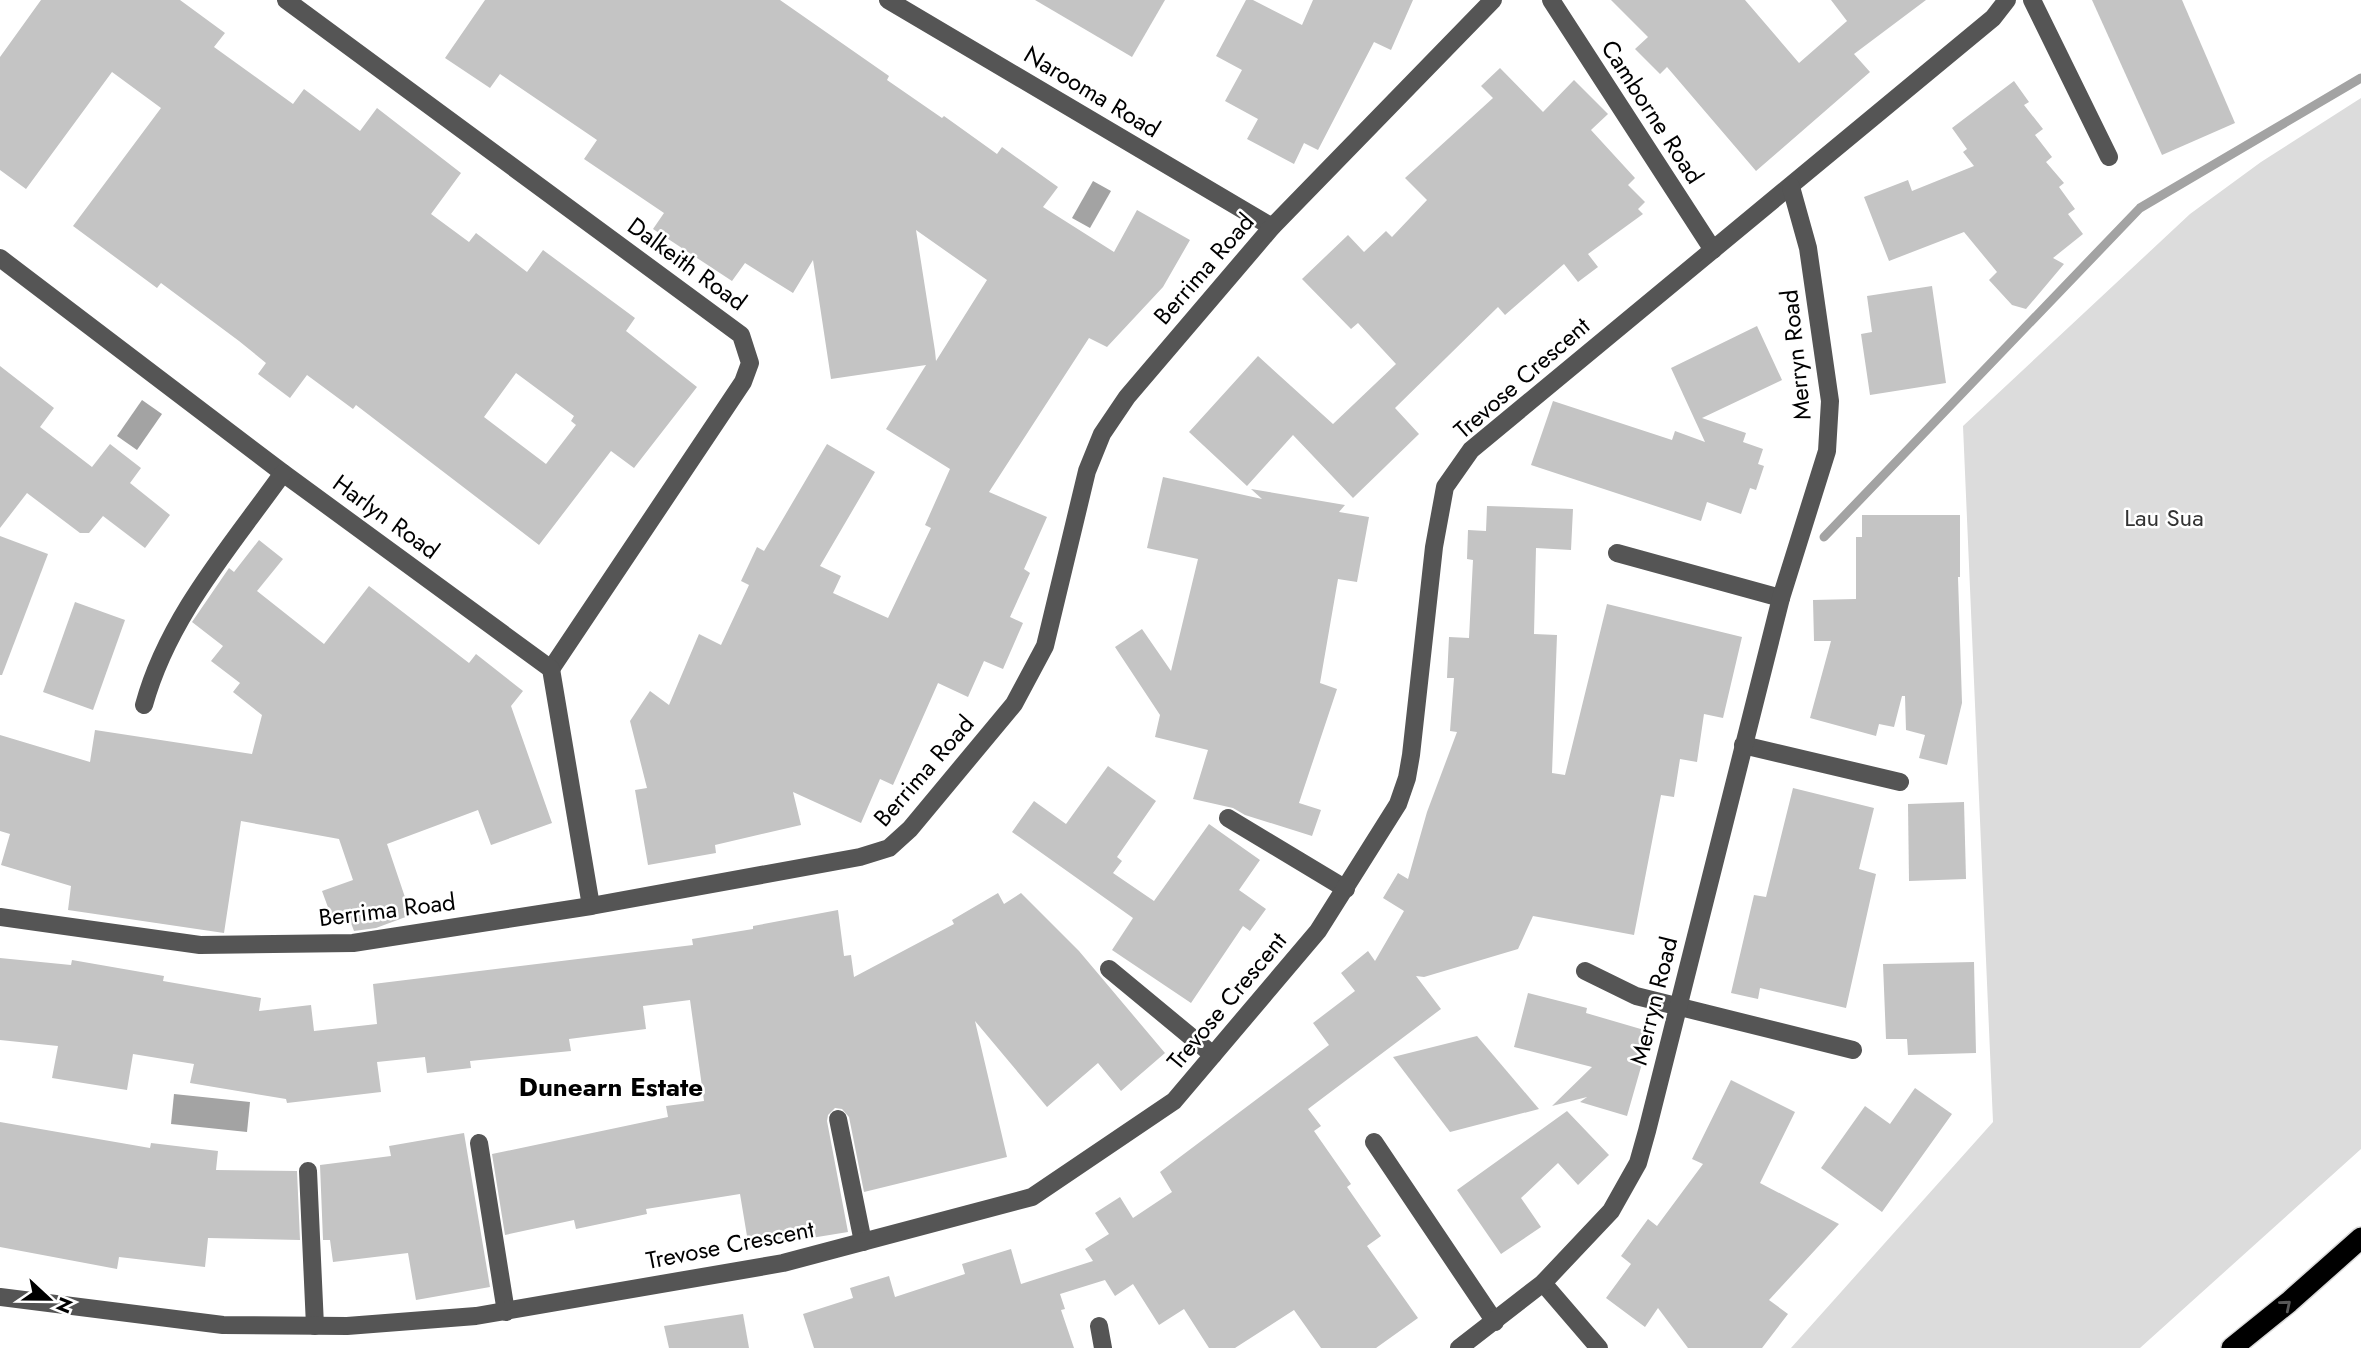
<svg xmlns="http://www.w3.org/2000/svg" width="2361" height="1348" font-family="Jost,sans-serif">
  <rect width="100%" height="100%" fill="#fff"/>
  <path fill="#dcdcdc" d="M2361,98V1149L2140,1348H1791L1993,1122L1963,426L2190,214L2261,162Z"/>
  <g fill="#a3a3a3">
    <path d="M1093,181L1111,191L1090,228L1072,218Z"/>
    <path d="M142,400L162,414L137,450L117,436Z"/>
    <path d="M174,1094L250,1102L247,1132L171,1124Z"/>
  </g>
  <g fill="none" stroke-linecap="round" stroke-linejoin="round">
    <path stroke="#a3a3a3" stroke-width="9" d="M1824,537L2140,208L2361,78"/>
  </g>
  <g fill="#c4c4c4" fill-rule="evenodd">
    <path d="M41,0H180L225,33L214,47L293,104L304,89L360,131L377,108L461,173L431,214L469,242L476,233L527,272L543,250L635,318L626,331L697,387L634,468L611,451L539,545L356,405L353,409L307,375L290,398L258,374L266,363L239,341L161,283L157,288L73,226L161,108L112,72L26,189L0,170V57ZM516,373L574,416L571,421L576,425L546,464L484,417Z"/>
    <path d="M485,0H780L889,76L887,80L942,118L944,116L997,154L1002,147L1058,187L1043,207L1114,252L1137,210L1190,240L1163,287L1107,347L1089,338L989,492L1047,517L1024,569L1030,573L1010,617L1023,623L1003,669L984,661L968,697L938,683L893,785L880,779L861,823L793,792L801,825L715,845L716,853L648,865L635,790L647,788L630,721L650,691L669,705L699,634L721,645L749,585L741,581L757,547L764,551L827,444L875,472L820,566L841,576L833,593L888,618L931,528L925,525L950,469L886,429L926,365L831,379L813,260L793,293L745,263L732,281L653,229L664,213L584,159L597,140L500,74L490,88L445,58ZM916,230L987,280L936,361L935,351Z"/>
    <path d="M1035,0H1165L1132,57Z"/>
    <path d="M1246,0H1253L1302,25L1313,0H1413L1391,50L1374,42L1318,150L1304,143L1294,164L1247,139L1258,119L1225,101L1242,70L1216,56Z"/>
    <path d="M1611,0H1745L1799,63L1847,21L1831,0H1926L1854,54L1870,72L1756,171L1667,67L1660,74L1635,49L1648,37Z"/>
    <path d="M2092,0H2182L2235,123L2162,155Z"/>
    <path d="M1500,68L1543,112L1574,80L1608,114L1591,130L1635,178L1628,185L1645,202L1638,209L1643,214L1588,254L1598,267L1578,282L1564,264L1505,315L1498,307L1395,408L1419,434L1353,498L1293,435L1247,486L1189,432L1258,356L1333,424L1396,364L1358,323L1351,329L1302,279L1348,235L1364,252L1386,231L1392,237L1427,200L1405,178L1493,98L1481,86Z"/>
    <path d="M2014,81L2029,102L2024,105L2043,129L2035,135L2052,157L2046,162L2064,183L2059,187L2075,209L2068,214L2083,234L2053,258L2064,264L2026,309L2012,305L1989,280L1997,272L1964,232L1889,261L1864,197L1908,180L1912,191L1974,166L1963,152L1967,149L1952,128Z"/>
    <path d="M1932,286L1946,383L1870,395L1861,334L1872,332L1867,296Z"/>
    <path d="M1757,326L1782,380L1702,418L1746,433L1743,442L1763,449L1758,464L1764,466L1756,490L1750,488L1741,514L1707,502L1701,521L1531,465L1553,401L1672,440L1675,431L1705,442L1671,368Z"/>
    <path d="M0,366L54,408L40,427L92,467L110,444L141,468L130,483L170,515L145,548L103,516L89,533H80L27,493L0,528Z"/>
    <path d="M1163,477L1262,499L1251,489L1345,505L1339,512L1369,517L1357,582L1338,579L1320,683L1337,689L1299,803L1321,810L1312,836L1245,815L1233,808L1193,799L1208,750L1155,737L1160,715L1115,647L1142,629L1171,671L1198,559L1147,548Z"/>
    <path d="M1487,506L1573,509L1571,550L1536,548L1534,634L1557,635L1552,773L1565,775L1607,604L1742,637L1723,718L1704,714L1697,762L1680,759L1674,797L1661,795L1634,935L1533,916L1518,949L1424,977L1416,976L1441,1009L1308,1109L1321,1126L1314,1131L1351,1184L1347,1187L1381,1236L1367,1246L1418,1318L1376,1348H1321L1294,1310L1235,1348H1209L1184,1309L1159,1325L1133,1284L1115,1296L1105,1280L1060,1294L1065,1309L1061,1310L1074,1348H814L803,1314L853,1298L850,1288L889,1276L895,1297L965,1274L962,1264L1011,1249L1021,1284L1093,1261L1085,1249L1109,1234L1095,1213L1120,1197L1133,1218L1172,1192L1160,1172L1329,1045L1313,1023L1355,991L1341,973L1368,951L1375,961L1404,911L1383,898L1398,873L1408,879L1427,812L1457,732L1450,731L1454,678H1447L1449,637L1469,638L1473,560L1467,559L1468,530L1486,531Z"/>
    <path d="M1862,515H1960V577H1958L1962,703L1947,765L1919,758L1925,735L1906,730L1905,696H1902L1894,727L1879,724L1876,736L1810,718L1831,641H1814L1813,600L1856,599V537H1862Z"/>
    <path d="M0,536L48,554L2,675H0Z"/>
    <path d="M259,540L283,559L257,591L324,644L369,586L469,663L476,654L523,691L511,706L552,823L491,845L478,810L387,844L411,915L376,928L354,931L348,915L333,921L322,891L353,880L339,839L241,821L224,933L68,910L71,886L1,865L10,834L0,831V735L90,762L95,730L252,754L262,715L233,692L240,683L211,661L223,646L192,622L229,568L234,572Z"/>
    <path d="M75,602L125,620L93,710L43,692Z"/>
    <path d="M1108,766L1156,801L1117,857L1122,861L1113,873L1154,901L1209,824L1260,860L1239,890L1266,909L1250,931L1243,926L1191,1003L1112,950L1133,918L1012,832L1034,801L1066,824Z"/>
    <path d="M1793,788L1874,808L1859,869L1876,874L1846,1008L1760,988L1758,999L1731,993L1754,895L1766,897Z"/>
    <path d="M1964,802L1966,879L1909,881L1908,804Z"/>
    <path d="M998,893L1004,904L1021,893L1079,951L1165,1053L1121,1091L1098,1063L1047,1107L975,1021L1007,1157L864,1192L849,1117L842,1109L835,1108L828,1115L827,1121L848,1232L749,1248L740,1194L646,1209L647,1214L576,1229L574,1220L505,1235L492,1154L668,1117L666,1106L704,1101L690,1000L643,1006L646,1029L569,1039L571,1051L470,1061L471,1068L427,1073L425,1057L377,1062L381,1092L287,1103L286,1099L190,1083L194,1064L133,1054L127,1090L52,1078L58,1046L0,1040V958L71,965L72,960L164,976L163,981L261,998L259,1011L311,1005L314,1031L377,1024L373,984L693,945L692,939L753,929V926L838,910L844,956L851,955L854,977L954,924L952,920Z"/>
    <path d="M1974,962L1976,1053L1908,1055L1907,1039H1886L1883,964Z"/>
    <path d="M1528,993L1587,1008L1586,1013L1651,1032L1627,1116L1580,1102L1587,1097L1552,1106L1592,1067L1514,1047Z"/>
    <path d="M1477,1036L1539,1109L1450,1132L1393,1057Z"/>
    <path d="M1731,1080L1795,1112L1760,1183L1839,1224L1769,1300L1788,1314L1762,1348H1688L1658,1308L1645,1327L1606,1298L1631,1264L1621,1256L1648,1219L1657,1226L1703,1164L1692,1159Z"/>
    <path d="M1915,1088L1952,1114L1882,1212L1821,1168L1865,1106L1890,1124Z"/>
    <path d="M1567,1111L1609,1155L1578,1185L1558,1163L1521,1198L1541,1227L1501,1254L1457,1190Z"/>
    <path d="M0,1122L150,1148L151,1143L218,1151L216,1170L297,1171L300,1240L208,1238L205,1267L119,1257L117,1269L0,1247Z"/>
    <path d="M464,1133L490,1287L416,1300L408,1253L333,1262L330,1240H323L320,1165L391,1156L389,1146Z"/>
    <path d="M743,1314L749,1348H669L664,1326Z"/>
  </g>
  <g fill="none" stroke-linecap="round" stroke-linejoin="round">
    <g stroke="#dbdbdb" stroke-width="24">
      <path id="highway" d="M2232,1348L2289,1302L2361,1238"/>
    </g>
    <g stroke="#555" stroke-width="18">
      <path d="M286,0L741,335L750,363L743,382L551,669"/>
      <path d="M888,0L1272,227"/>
      <path d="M1551,0L1713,250"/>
      <path d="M2032,0L2109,157"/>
      <path d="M0,258L283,473L551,669L591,906"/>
      <path d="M1617,553L1781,598"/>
      <path d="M144,705C168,617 231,546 283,473"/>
      <path d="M1743,745L1900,782"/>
      <path d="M1228,818L1346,889"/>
      <path d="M0,917L200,945L353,943L591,906L860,857L889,848L910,829L1014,704L1045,646L1087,471L1102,434L1127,397L1272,227L1493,0"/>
      <path d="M1109,969L1213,1055"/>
      <path d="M1585,971L1636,996L1853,1050"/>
      <path d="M838,1119L863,1242"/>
      <path d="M1374,1142L1495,1322"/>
      <path d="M479,1143L506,1312"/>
      <path d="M308,1171L315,1326"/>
      <path d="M1543,1283L1599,1348"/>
      <path d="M0,1297L223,1325L347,1326L476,1316L783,1263L1032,1197L1174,1101L1318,931L1398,804L1407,778L1411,755L1434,547L1445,487L1471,450L1993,18L2007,0"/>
      <path d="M1099,1326L1103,1348"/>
      <path d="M1459,1348L1543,1283L1611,1211L1638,1163L1647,1131L1781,598L1827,451L1830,401L1808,248L1791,187"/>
    </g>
    <use href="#highway" stroke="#000" stroke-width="21"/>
  </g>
  <defs><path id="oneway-chevron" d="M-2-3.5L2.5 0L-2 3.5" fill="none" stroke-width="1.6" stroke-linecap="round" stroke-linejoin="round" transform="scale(1.75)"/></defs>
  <use stroke="#595959" href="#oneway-chevron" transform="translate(2286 1305) rotate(-40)"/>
  <g text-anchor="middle" stroke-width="5" stroke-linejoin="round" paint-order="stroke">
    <g font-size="24" fill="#000" stroke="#fff">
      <text transform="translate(1092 92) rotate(31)" y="8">Narooma Road</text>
      <text transform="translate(1652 112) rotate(57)" y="8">Camborne Road</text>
      <text transform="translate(687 264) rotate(36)" y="8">Dalkeith Road</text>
      <text transform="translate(1204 269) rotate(-49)" y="8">Berrima Road</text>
      <text transform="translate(1796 355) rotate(-96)" y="8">Merryn Road</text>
      <text transform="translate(1522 378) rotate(-41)" y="8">Trevose Crescent</text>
      <text transform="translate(386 517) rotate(36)" y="8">Harlyn Road</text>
      <text transform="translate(924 771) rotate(-49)" y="8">Berrima Road</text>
      <text transform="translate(387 910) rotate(-7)" y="8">Berrima Road</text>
      <text transform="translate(1227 1001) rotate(-50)" y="8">Trevose Crescent</text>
      <text transform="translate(1654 1001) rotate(-76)" y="8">Merryn Road</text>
      <text transform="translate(730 1245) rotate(-11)" y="8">Trevose Crescent</text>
    </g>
    <g font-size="24" fill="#333" stroke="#fff">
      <text x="2164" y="526">Lau Sua</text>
    </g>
    <g font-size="26" font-weight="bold" fill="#000" stroke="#fff">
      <text x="611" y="1096">Dunearn Estate</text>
    </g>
  </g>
  <g transform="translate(49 1299) rotate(112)" stroke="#ffffff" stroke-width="5" paint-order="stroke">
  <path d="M0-5L12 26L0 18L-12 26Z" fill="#000000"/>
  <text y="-10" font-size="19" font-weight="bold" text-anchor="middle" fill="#000000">N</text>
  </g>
</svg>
